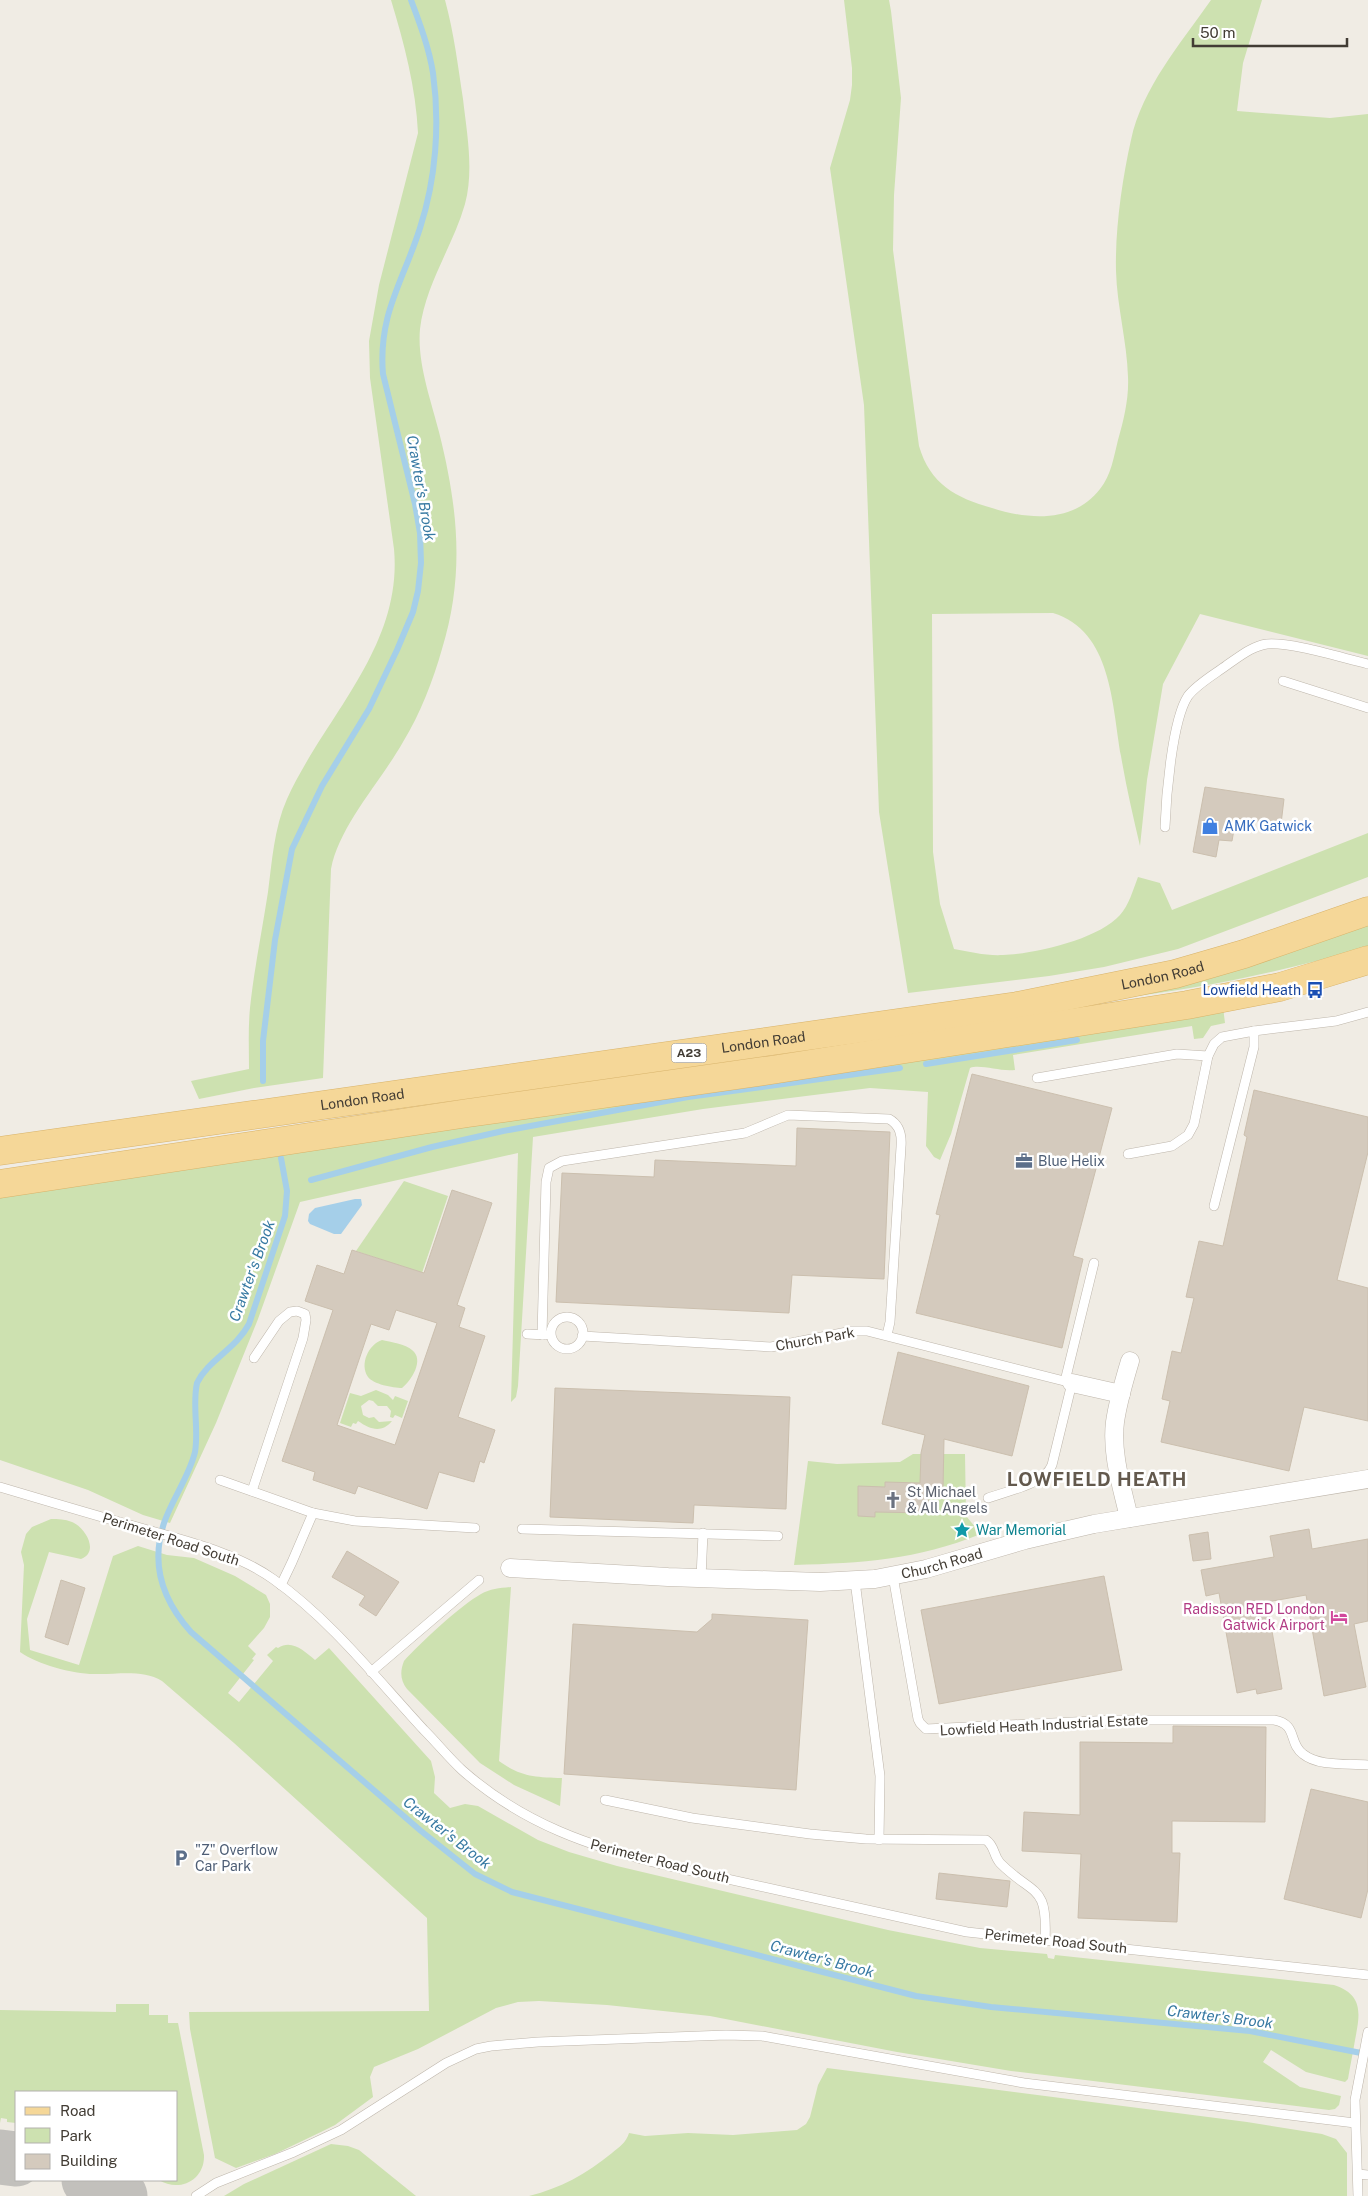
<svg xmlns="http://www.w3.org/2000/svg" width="1368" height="2196" font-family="'Public Sans',sans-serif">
  <rect width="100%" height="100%" fill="#f0ece4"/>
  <g fill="#cde1b0">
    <path d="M391,0H445C454,33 458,66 463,99C467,134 474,170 465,204C453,246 425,285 420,329C417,363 431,400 439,432C458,508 465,574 442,649C433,681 420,714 403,742C381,781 339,826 331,869L323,1078L254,1088L199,1099L191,1081L249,1069C249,1049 248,1029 250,1008C254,970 262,931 268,892C272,862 274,828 287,799C324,717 403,647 394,549L370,378L369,341L379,285L418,133C416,88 404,43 391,0Z"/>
    <path d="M844,0H889L891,11L901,98L894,195L893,250L919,446C930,484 956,498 992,508C1029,520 1074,523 1100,489C1111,476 1114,456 1118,440C1124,419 1129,398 1128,377C1127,341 1117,307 1116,271C1115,230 1122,180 1131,140C1142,88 1181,43 1211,0H1262L1243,63L1237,111L1330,118L1368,114V656L1200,614L1163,684L1147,780L1140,846C1133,816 1126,786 1121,756C1112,705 1112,631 1053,613L932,614L933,852L940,904L954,949C970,952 987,956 1003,955C1035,954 1099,939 1120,915C1129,905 1133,890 1138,877L1160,883L1172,910L1368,833V877L1178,949L1104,967L1049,976L908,993L879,812L864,405L830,168L850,100L852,85V68Z"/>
    <path d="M1368,922V946L1366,947C1283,972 1199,989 1113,999Z"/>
    <path d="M1223,1007L1225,1023L1211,1026L1203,1038L1194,1039L1192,1026L1013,1055L1015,1070C1000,1072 981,1064 970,1068L951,1134L940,1160L934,1157L926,1146L928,1092L870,1088L703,1109L533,1137L518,1386L516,1397L511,1402L518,1153L300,1202L258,1319L216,1423L170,1523L143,1515L88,1490L0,1460V1195Z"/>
    <path d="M404,1181L448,1196L422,1273L356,1251Z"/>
    <path d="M382,1340C390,1342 406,1344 412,1350C425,1360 411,1381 402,1388C393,1388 373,1384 368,1377C359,1364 369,1344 382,1340Z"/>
    <path d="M376,1390L388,1395L393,1400L395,1396L408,1401L402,1418L395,1415L393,1418L390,1417L391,1411L387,1406H378L373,1401L369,1400L361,1406L363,1415L369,1418L374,1417L379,1422L392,1421C381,1434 370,1429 358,1421L356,1424L353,1423L351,1427L340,1423L350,1393L361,1396Z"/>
    <path d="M913,1454H965L966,1516L981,1534C916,1560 863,1563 794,1565L808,1461L837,1464L900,1462Z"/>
    <path d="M51,1519C58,1519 65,1519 72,1522C85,1527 100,1552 81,1559L49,1552L27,1619L30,1650L79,1665L113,1556L138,1546L167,1555L194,1558L235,1576L266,1595L270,1604V1617L264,1628L248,1646L256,1654L252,1659L254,1660L228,1693L239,1702L273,1661L267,1655L276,1647L278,1648C292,1639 304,1651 315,1660L329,1648L431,1761L435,1777L434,1793L450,1808L465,1804L478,1806L538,1840L569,1852L617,1866L888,1930L980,1948L1047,1954L1048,1958L1054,1959L1055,1955L1334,1985C1364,1995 1360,2014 1355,2040C1353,2053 1350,2066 1348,2079L1345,2082L1306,2072L1271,2050L1263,2062L1300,2087L1341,2096L1339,2105L1335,2109L1329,2110L1011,2071L897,2052L710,2016L607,2005L539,2001L518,2002L496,2008L418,2049L374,2067L370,2077L373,2097L335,2125L321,2132L275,2154L236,2168L215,2158L190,2029L189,2012L429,2011L427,1918L234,1743L162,1681C142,1669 116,1675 94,1674C72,1674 37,1664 20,1652L24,1565L21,1552L26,1534L32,1527Z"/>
    <path d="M511,1587L499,1761C521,1777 535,1777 562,1778L560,1806L514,1785L480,1763L407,1689C400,1680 400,1671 404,1661C419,1644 461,1605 481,1594C490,1589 500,1588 511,1587Z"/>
    <path d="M116,2004H149V2015H168V2023H178L204,2155C205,2180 179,2193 159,2180H176V2092H16V2123L7,2122V2119L1,2118L0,2123V2010L116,2012Z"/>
    <path d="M827,2068L1247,2122L1322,2134L1336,2139L1347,2153V2196H529C561,2188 586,2174 612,2153C619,2147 626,2143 629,2133L645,2136L688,2133L733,2135L797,2130L806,2124L810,2117L818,2085Z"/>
    <path d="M331,2144L348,2146L359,2150L416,2196H224L244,2184Z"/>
  </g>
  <path fill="#a5cfe9" d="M355,1199H361L362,1205L341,1234H334L310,1224L308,1221L309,1214L315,1208Z"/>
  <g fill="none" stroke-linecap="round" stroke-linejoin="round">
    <g stroke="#a5cfe9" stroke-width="6">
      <path d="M926,1064L1077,1040"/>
      <path d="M263,1081V1041L275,940L292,849L322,786L369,709L397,650L413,612L418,591L421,563L420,533L415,504L383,374C378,314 403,282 420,228C436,179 440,124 433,73C429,48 420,24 411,0"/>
      <path d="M281,1158L287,1191L285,1216L249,1324C236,1349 208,1360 197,1383C192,1406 199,1429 195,1452C189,1477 172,1499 164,1523C150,1565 163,1601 191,1632L421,1831L475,1874L512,1892L916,1996L991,2007L1250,2031L1366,2054"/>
      <path d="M311,1180L432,1147L503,1131L688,1097L900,1068"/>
    </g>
    <g stroke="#c2c0bc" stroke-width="55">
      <path d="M0,2157L16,2159"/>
      <path d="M89,2180L120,2196"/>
    </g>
  </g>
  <g fill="#d4cabd" stroke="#cbbfae" fill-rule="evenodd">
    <path d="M1205,787L1284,799L1281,824L1236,818L1232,841L1219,840L1216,857L1193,852Z"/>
    <path d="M972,1074L1112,1108L1073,1256L1083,1259L1062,1348L916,1313L940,1215L936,1214Z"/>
    <path d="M1254,1090L1368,1117V1152L1337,1280L1368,1288V1421L1304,1407L1289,1471L1161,1442L1170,1401L1162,1399L1172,1351L1181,1353L1194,1298L1186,1297L1199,1241L1223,1246L1247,1137L1244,1135Z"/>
    <path d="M797,1128L890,1132L884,1279L792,1275L789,1313L556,1302L562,1173L654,1177L655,1160L796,1166Z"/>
    <path d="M452,1190L492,1203L457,1305L465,1308L459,1327L485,1336L458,1417L495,1430L484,1463L480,1461L474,1482L439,1472L427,1509L358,1486L355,1494L313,1480L315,1472L282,1461L333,1310L305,1301L317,1265L344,1274L352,1250L424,1273ZM396,1310L437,1323L395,1445L337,1425L371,1324L389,1330Z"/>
    <path d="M898,1352L1029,1386L1012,1456L944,1439L943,1488H929L928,1513L875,1512V1517L858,1516V1486L885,1487V1482L920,1483L921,1453L925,1435L882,1424Z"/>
    <path d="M555,1388L790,1397L786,1509L694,1505L693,1523L550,1517Z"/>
    <path d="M1309,1529L1312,1549L1368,1539V1621L1354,1624L1366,1687L1324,1696L1306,1595L1267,1602L1282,1689L1257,1694L1256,1689L1237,1693L1219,1593L1206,1596L1201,1570L1274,1557L1270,1536Z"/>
    <path d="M1208,1532L1211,1559L1193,1561L1189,1535Z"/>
    <path d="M347,1551L399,1582L376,1616L359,1605L365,1596L332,1577Z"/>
    <path d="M1104,1576L1122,1670L939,1704L921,1610Z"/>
    <path d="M61,1580L85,1588L68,1645L45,1637Z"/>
    <path d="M712,1614L808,1620L796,1790L564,1774L573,1624L697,1632L712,1619Z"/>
    <path d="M1173,1726L1266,1727L1265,1822L1172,1821V1853H1180L1177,1922L1078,1918L1081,1854L1022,1851L1024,1812L1080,1815V1742L1173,1743Z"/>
    <path d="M1311,1789L1368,1802V1889L1361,1918L1284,1899Z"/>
    <path d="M939,1873L1010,1881L1007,1907L936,1899Z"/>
  </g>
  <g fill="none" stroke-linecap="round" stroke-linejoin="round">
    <g stroke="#beb6ab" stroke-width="10">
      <g id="lane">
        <path d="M1283,681L1368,708"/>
        <path d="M1165,827C1166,798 1172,720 1188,696C1197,684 1215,674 1227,665C1239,657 1252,646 1267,644C1292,642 1342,658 1368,664"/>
        <path d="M1037,1078L1177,1054L1208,1056"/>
        <path d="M1128,1154L1172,1146L1188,1135L1194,1124L1208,1056L1214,1044L1222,1037L1254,1031L1336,1021L1368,1012"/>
        <path d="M1214,1206L1254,1047V1031"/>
        <circle cx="567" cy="1333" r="16"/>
        <path d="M527,1334L546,1335"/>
        <path d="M542,1335L546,1182L549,1168L562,1161L745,1133L788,1115L889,1119C900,1125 902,1135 901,1147L890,1322L887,1335"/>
        <path d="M582,1336L771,1347L852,1331H867L1072,1383L1052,1465C1045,1484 1007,1491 988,1498"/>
        <path d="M1065,1381L1094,1263"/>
        <path d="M220,1480L313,1513"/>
        <path d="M0,1487C47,1501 94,1515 141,1528C185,1541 235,1552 273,1579C331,1620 376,1678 424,1730C437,1743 449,1758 462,1770C523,1824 591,1847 669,1866L967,1932L1368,1975"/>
        <path d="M252,1491L303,1338L306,1320L305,1314L297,1311L290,1312L279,1321L254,1358"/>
        <path d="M522,1529L778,1536"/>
        <path d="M893,1576L918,1719L920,1723L926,1729L1114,1720H1274C1298,1724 1288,1743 1303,1754C1319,1767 1348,1763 1368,1765"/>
        <path d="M701,1578L703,1533"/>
        <path d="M855,1581L880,1776L879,1840"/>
        <path d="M281,1585L292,1562L313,1513L355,1521L475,1528"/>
        <path d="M371,1672L479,1580"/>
        <path d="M605,1800L692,1818L810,1834L866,1839L986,1840C995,1846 993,1855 1000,1863C1034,1897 1048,1883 1045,1941"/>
        <path d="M1358,2174L1368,2175"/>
        <path d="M196,2196L216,2183L294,2152L341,2130L446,2063L476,2049L491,2046L538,2042L726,2035L762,2036L1024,2083L1355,2123"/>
        <path d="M1358,2196L1355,2100L1368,2032"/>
      </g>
    </g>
    <g stroke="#beb6ab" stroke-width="19">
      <g id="street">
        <path d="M1072,1383L1121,1394"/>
        <path d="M1129,1518C1122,1487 1111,1454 1115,1422C1118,1401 1124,1381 1130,1361"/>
        <path id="s1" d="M510,1568L668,1577L820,1582L875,1579L926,1569L1025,1540L1094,1524L1368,1479"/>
      </g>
    </g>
    <g stroke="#d8b36a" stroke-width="29">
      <g id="primary">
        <path id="s2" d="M0,1151L1017,1006L1175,974L1244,954L1368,911"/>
        <path d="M0,1184L468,1113L778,1069L1187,1005L1280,987L1368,960"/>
      </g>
    </g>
    <use href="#lane" stroke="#fff" stroke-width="9"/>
    <use href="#street" stroke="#fff" stroke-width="18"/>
    <use href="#primary" stroke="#f5d798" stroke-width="28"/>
  </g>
  <defs>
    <g id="shop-bare" transform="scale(1.35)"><path d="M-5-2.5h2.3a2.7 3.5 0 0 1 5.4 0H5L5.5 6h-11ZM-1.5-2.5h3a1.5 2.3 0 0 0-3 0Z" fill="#3f7fe0" stroke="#fff" stroke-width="2.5" paint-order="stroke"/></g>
    <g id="bus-bare" transform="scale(1.35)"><path d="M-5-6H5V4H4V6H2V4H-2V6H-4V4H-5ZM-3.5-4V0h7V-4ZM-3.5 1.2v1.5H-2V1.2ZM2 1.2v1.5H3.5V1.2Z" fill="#1a4fb4" stroke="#fff" stroke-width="2.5" paint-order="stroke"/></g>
    <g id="office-bare" transform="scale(1.35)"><path d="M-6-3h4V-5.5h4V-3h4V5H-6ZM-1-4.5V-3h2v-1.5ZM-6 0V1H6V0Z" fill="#5c6f8a" stroke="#fff" stroke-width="2.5" paint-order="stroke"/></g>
    <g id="church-bare" transform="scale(1.35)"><path d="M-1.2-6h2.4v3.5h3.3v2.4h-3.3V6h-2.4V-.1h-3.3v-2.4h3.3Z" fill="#6b7280" stroke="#fff" stroke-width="2.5" paint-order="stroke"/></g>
    <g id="sight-bare" transform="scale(1.35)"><path d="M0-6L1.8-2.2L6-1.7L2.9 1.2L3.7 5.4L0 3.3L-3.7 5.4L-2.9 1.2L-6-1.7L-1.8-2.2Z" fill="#0f9aa8" stroke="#fff" stroke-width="2.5" paint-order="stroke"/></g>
    <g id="hotel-bare" transform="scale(1.35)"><path d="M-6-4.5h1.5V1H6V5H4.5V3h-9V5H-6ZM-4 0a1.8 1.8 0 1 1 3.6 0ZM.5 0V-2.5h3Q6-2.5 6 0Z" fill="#d1479c" stroke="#fff" stroke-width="2.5" paint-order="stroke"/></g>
    <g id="parking-bare" transform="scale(1.35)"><path d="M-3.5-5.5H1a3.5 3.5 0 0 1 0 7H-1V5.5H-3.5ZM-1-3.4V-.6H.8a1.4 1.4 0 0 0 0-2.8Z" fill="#5c6f8a" stroke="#fff" stroke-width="2.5" paint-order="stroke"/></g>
  </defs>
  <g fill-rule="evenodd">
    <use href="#shop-bare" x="1210" y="826"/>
    <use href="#bus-bare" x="1315" y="990"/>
    <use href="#office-bare" x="1024" y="1161"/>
    <use href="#church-bare" x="893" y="1500"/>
    <use href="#sight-bare" x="962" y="1530"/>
    <use href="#hotel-bare" x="1339" y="1617"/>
    <use href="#parking-bare" x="181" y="1858"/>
  </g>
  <g text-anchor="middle" stroke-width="5" stroke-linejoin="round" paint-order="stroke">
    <rect fill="#fff" stroke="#7b7671" stroke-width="1" x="671.5" y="1043.5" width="35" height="19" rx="4"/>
    <g font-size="12" font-weight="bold" fill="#423c34">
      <text x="689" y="1057">A23</text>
    </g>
    <g font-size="14" fill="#366cbe" stroke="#fff" text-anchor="start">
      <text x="1224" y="831">AMK Gatwick</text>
    </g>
    <g font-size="14" fill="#423c34" stroke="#fff">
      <text dy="5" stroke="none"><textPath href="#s2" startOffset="1176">London Road</textPath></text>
      <text dy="5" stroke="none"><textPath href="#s2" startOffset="771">London Road</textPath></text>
      <text dy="5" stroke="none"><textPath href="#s2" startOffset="366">London Road</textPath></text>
      <text transform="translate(815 1339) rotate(-10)" y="5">Church Park</text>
      <text transform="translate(171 1539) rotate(18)" y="5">Perimeter Road South</text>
      <text dy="5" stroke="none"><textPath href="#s1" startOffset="434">Church Road</textPath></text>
      <text transform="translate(1044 1725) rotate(-3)" y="5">Lowfield Heath Industrial Estate</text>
      <text transform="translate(660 1861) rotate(14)" y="5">Perimeter Road South</text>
      <text transform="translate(1056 1941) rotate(6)" y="5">Perimeter Road South</text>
    </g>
    <g font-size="14" fill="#164399" stroke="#fff" text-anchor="end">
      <text x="1301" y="995">Lowfield Heath</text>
    </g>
    <g font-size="14" fill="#4e5e75" stroke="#fff" text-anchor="start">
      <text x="1038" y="1166">Blue Helix</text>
      <text x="195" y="1855">"Z" Overflow<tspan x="195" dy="16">Car Park</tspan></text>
    </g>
    <g font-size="14" fill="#5b616d" stroke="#fff" text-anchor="start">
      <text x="907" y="1497">St Michael<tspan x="907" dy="16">&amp; All Angels</tspan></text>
    </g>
    <g font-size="14" fill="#0d838f" stroke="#fff" text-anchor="start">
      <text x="976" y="1535">War Memorial</text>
    </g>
    <g font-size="14" fill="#b23c85" stroke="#fff" text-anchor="end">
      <text x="1325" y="1614">Radisson RED London<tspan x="1325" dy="16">Gatwick Airport</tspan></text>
    </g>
    <g font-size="15" font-style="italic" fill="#387aa3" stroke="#fff">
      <text transform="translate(421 488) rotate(80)" y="5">Crawter's Brook</text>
      <text transform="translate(252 1271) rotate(-70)" y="5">Crawter's Brook</text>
      <text transform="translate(447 1833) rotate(38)" y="5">Crawter's Brook</text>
      <text transform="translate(822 1959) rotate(15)" y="5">Crawter's Brook</text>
      <text transform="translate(1220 2017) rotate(7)" y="5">Crawter's Brook</text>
    </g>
    <g font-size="19" font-weight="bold" letter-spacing="1" fill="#63594d" stroke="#fff">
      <text x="1097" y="1486">LOWFIELD HEATH</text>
    </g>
  </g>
  <rect x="15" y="2091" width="162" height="90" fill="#ffffff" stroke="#b3b1ae"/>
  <rect x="25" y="2107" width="25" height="8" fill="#f5d798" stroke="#b3b1ae"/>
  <text x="60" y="2116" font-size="15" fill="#423c34">Road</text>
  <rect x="25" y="2128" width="25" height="15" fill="#cde1b0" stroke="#b3b1ae"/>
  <text x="60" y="2141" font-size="15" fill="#423c34">Park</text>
  <rect x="25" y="2154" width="25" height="15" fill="#d4cabd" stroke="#b3b1ae"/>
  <text x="60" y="2166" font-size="15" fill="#423c34">Building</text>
  <path d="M1193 38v8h154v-8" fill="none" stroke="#423c34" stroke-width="2.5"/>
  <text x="1200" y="38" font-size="15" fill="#423c34" stroke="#ffffff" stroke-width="4" paint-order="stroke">50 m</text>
</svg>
